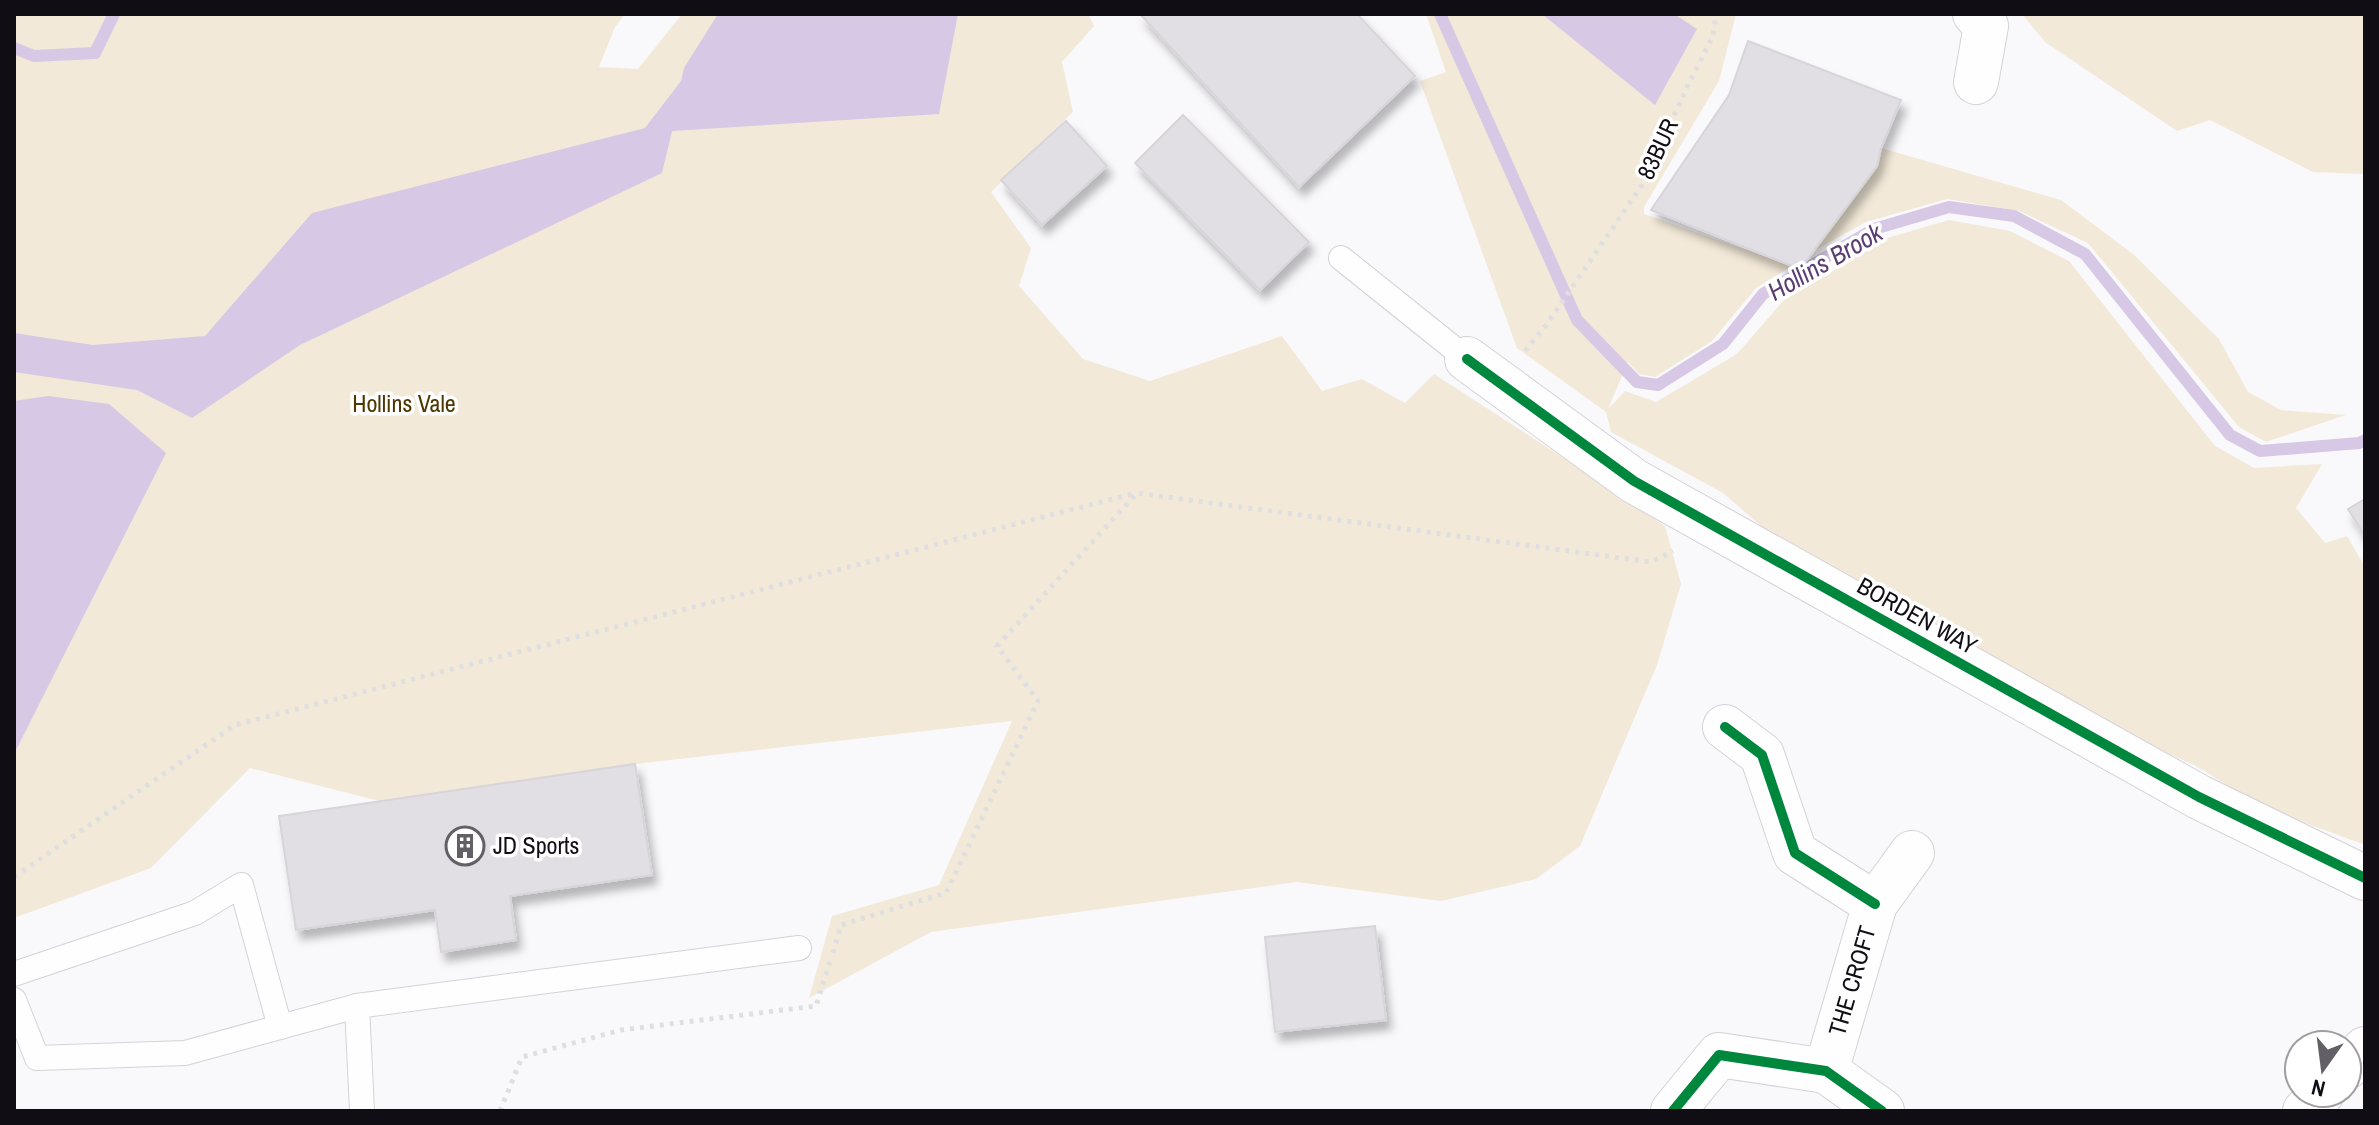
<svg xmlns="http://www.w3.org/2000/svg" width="2379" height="1125" font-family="'Archivo Narrow',sans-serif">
  <defs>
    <filter id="shadow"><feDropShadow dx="5" dy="9" stdDeviation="4" flood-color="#0004"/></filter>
  </defs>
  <rect width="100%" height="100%" fill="#f9f8fb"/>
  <g fill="#f2e9d8">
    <path d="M14,14H625L615,27L599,67L638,69L682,14H1088L1094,26L1062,62L1073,112L991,192L1031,248L1019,286L1083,359L1150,381L1282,336L1322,391L1362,379L1405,403L1434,374L1587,473L1665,526L1681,584L1657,665L1580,846L1536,879L1441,901L1297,882L931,932L809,998L832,916L939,885L1012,721L635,764L379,801L250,768L151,868L14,918Z"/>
    <path d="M1426,14H1736L1719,81L1644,207V214L1792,266L1756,288L1712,341L1655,377L1639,374L1628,362L1608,409L1625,391L1656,402L1737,354L1783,301L1887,238L1949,220L2010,231L2069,261L2215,446L2254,468L2322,464L2296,508L2325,543L2347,536L2365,567V845L2262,807L2198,767L2079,713L1781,543L1723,493L1611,432L1606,412L1517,348L1420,81L1446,72Z"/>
    <path d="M2022,14H2365V176L2363,174L2313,172L2210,120L2177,131L2045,42Z"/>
    <path d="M1881,148L2061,200L2133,254L2219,339L2248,392L2281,410L2346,415L2266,442L2239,427L2088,243L2019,211L1947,199L1866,222L1812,252L1877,166Z"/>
  </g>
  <g fill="#d7c8e5">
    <path d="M718,14H958L939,114L672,131L662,173L300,345L192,418L137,390L14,372V333L93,345L205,336L312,213L645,128L681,81L684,68Z"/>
    <path d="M1542,14H1674L1697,29L1655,105Z"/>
    <path d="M48,396L109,404L166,453L14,754V401Z"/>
  </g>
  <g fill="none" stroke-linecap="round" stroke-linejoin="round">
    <g stroke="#d7c8e5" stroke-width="12">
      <path d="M1440,14L1577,320L1637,382L1658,385L1723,344L1763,294L1874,229L1949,207L2014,216L2085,254L2230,435L2260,451L2359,443L2365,440"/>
      <path d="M14,48L34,56L95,53L114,14"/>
    </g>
  </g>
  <g fill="#e1dee4" stroke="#d7d4da" stroke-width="2" filter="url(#shadow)">
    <path d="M1140,14H1357L1415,76L1299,187Z"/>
    <path d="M1748,41L1901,100L1881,148L1877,166L1800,269L1651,210L1729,95Z"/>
    <path d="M1183,115L1309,242L1260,290L1135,163Z"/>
    <path d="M1066,121L1107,166L1042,225L1001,180Z"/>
    <path d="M2365,499V536L2348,509Z"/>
    <path d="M635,764L652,875L510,896L516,940L441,952L435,910L296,930L279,816Z"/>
    <path d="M1375,926L1386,1020L1275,1032L1265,937Z"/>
  </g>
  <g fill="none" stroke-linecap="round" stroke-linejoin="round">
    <g stroke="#d4d2d8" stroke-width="26">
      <g id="service">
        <path d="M1341,258L1467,359"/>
        <path d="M14,974L195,913L241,885L280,1027"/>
        <path d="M14,1000L37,1058L185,1053L357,1006"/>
        <path d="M362,1111L357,1006L799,948"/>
      </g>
    </g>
    <g stroke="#d4d2d8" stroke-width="46">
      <g id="minor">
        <path d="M1975,14L1986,26L1976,82"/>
        <path d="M1467,359L1634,481L2199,797L2365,878"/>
        <path d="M1725,727L1762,755L1795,853L1875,904"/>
        <path id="s1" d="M1826,1071L1875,904L1912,853"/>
        <path d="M1673,1111L1719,1055L1826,1071L1882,1111"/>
      </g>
    </g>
    <g stroke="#d4d2d8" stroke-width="46">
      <g id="tertiary">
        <path d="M2347,1067L2365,1049"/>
        <path d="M2305,1111L2322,1093"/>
      </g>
    </g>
    <g stroke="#e0dfe0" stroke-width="5" stroke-dasharray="4 6" stroke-linecap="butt">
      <path d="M1525,351L1547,324L1642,185L1688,85L1713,36L1716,14"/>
      <path d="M14,877L235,725L1136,493"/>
      <path d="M833,953L841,925L946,893L1038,701L997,646L1137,493L1651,562L1673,551"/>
      <path d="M500,1111L522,1057L621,1030L816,1006L830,962"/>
    </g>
    <use href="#service" stroke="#fefefe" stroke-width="24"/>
    <use href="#minor" stroke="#fefefe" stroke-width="44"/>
    <use href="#tertiary" stroke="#fefefe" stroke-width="44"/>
    <g stroke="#fff" stroke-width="15">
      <g id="cycleway">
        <path d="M1467,359L1634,481L2199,797L2365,878"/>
        <path d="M1725,727L1762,755L1795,853L1875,904"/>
        <path d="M1673,1111L1719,1055L1826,1071L1882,1111"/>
      </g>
    </g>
    <use href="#cycleway" stroke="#00873e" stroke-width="10"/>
  </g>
  <defs>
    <g id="building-ring" transform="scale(2)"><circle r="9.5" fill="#fff" stroke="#625f66" stroke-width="1.5"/><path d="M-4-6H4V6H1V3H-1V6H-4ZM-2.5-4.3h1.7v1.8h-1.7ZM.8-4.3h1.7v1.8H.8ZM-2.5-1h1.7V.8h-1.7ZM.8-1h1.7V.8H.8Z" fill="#625f66"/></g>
  </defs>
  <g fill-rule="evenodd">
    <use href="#building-ring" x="465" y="846"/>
  </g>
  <g text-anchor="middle" stroke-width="7" stroke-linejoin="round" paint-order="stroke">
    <g font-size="24" fill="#110d15" stroke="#fff">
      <text transform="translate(1658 149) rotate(-65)" y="8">83BUR</text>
      <text transform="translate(1917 616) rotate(29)" y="8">BORDEN WAY</text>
      <text dy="8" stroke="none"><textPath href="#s1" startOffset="94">THE CROFT</textPath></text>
    </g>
    <g font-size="24" fill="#4e3800" stroke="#fff">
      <text x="404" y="412">Hollins Vale</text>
    </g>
    <g font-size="24" fill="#110d15" stroke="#fff" text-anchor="start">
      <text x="493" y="854">JD Sports</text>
    </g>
    <g font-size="26" font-style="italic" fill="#5b3d72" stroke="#fff">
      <text transform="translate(1825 262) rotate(-30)" y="9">Hollins Brook</text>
    </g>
  </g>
  <rect width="2379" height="1125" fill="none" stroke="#110d15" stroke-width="32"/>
  <g transform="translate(2323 1069) rotate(194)"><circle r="38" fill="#ffffff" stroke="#a09ea1" stroke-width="2"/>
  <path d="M0-6L14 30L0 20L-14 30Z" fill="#625f66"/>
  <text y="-12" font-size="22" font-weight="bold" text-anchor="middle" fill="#110d15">N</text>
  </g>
</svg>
